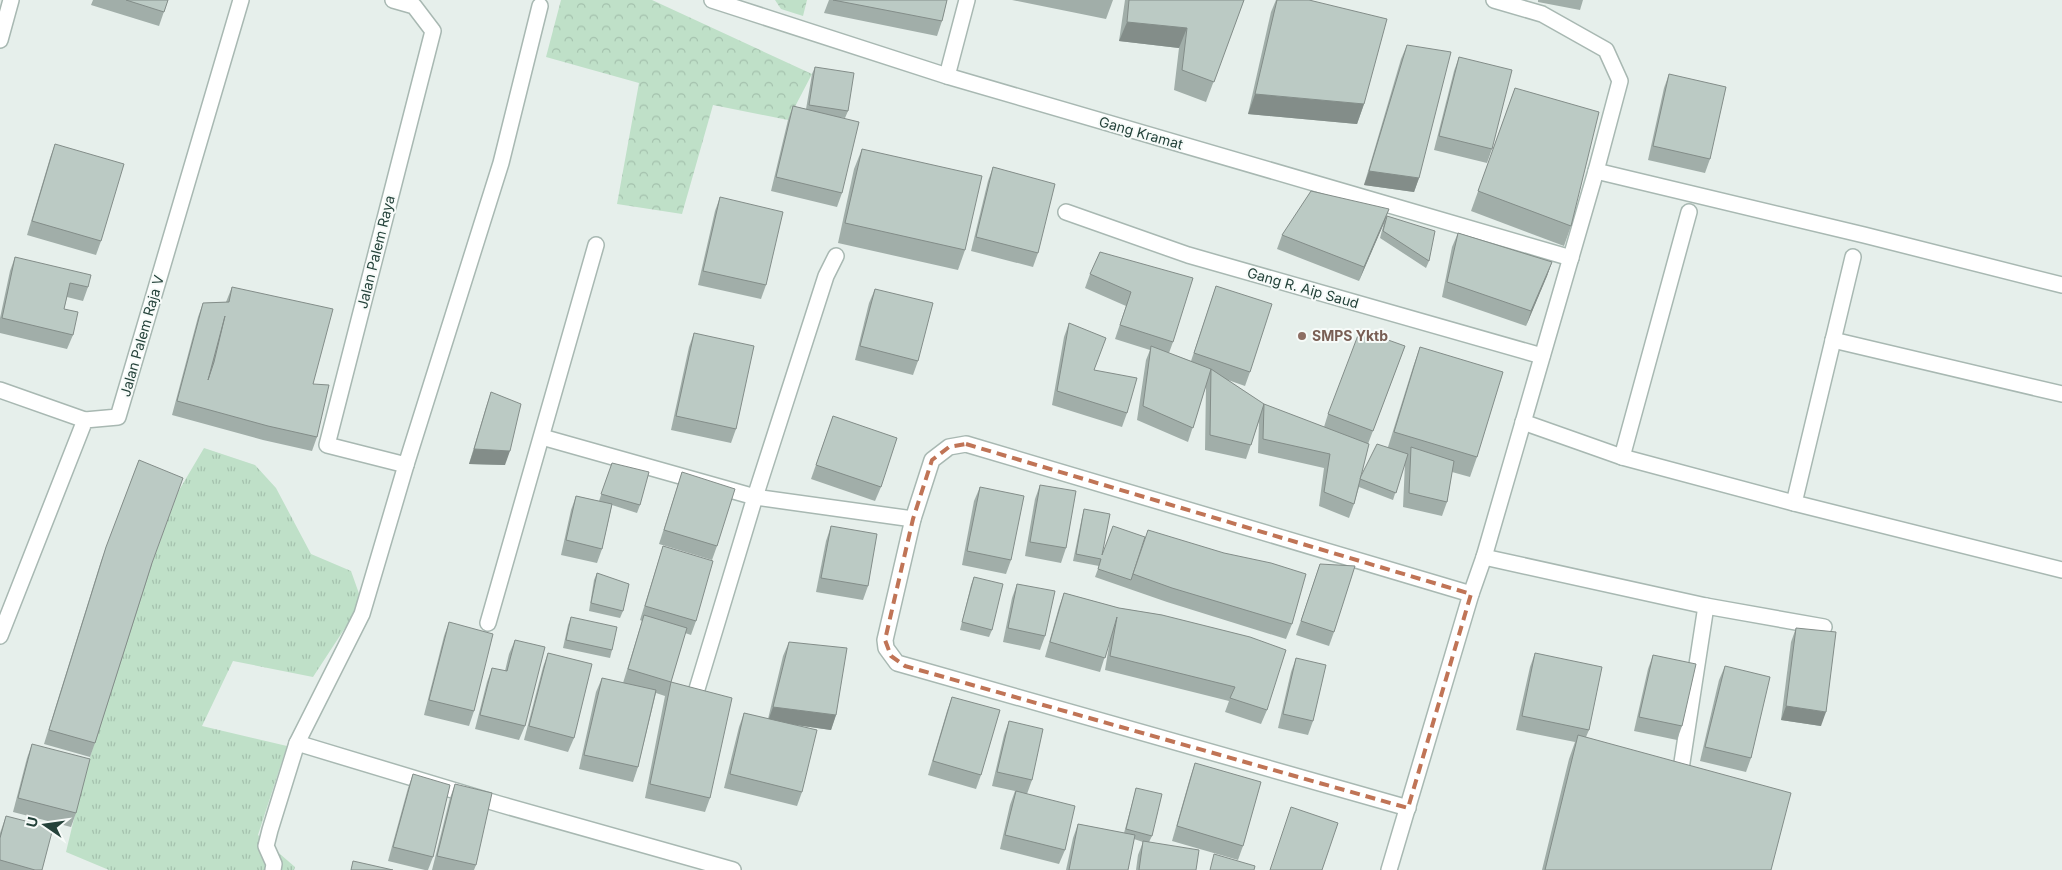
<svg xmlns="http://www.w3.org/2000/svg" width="2062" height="870" font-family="Inter,sans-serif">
  <defs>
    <pattern id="forest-crowns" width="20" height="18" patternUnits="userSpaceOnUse" patternTransform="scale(1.25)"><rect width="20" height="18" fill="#bfe0c8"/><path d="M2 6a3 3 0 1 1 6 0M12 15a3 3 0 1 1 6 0" fill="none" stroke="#a4c1ad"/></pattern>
    <pattern id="park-tufts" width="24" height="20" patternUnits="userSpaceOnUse" patternTransform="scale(1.25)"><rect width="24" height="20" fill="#bfe0c8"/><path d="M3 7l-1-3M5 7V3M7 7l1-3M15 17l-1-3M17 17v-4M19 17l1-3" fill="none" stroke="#a4c1ad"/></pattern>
  </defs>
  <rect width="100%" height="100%" fill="#e6efeb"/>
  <g fill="url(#forest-crowns)">
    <path d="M561,0H652L812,74L788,120L713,105L682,214L617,204L639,83L546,57Z"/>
    <path d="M775,0H807L803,16L781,9Z"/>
  </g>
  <path fill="url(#park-tufts)" d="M204,448L255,465L276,488L311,554L351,571L362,602L313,677L233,661L202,726L287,746L258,835L295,867L294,870H109L66,852L85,773L147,577L178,492Z"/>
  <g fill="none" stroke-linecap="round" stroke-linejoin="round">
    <g stroke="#a8b8b2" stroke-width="18">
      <g id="street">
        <path d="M393,0L414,6L433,31L327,445L406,465"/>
        <path d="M712,0L947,76L1571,258"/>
        <path d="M0,40L11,0"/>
        <path d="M947,76L967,0"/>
        <path d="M1596,171L1864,235L2062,285"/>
        <path d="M1066,212L1188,255L1542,356"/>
        <path d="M1833,340L2062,394"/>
        <path d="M0,390L85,420"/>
        <path d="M1523,422L1622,457L1794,503L2062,570"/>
        <path d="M542,437L755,497L913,519"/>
        <path d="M1622,457L1689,212"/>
        <path d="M1794,503L1853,257"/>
        <path d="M1484,557L1706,606L1824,627"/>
        <path d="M488,623L596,245"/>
        <path d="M0,636L85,420L118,417L241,0"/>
        <path d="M694,699L755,497L826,276L836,256"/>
        <path d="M297,743L499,804L733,870"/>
        <path d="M1679,782L1706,606"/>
        <path d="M1408,808L897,663L886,648L885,640L913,519L932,460L949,447L966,444L1471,594"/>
        <path d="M273,870L274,864L266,846L270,830L297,743L362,614L406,465L501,163L540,6"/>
        <path d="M1389,870L1471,594L1484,557L1596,171L1620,81L1606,50L1542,14L1494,0"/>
      </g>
    </g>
    <use href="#street" stroke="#fff" stroke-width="15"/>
  </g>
  <g fill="#a1aea9">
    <path d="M93,0H168L159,26L91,5Z"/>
    <path d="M829,0H947L942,21L937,36L824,13Z"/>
    <path d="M1012,0H1113L1106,19Z"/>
    <path d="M1125,0H1244L1206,102L1174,90L1179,48L1119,41Z"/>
    <path d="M1276,0H1309L1364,104L1357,124L1248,114L1271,12Z"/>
    <path d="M1538,0H1583L1580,10L1538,2Z"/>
    <path d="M1407,45L1419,178L1414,192L1364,185L1401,59Z"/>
    <path d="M1459,57L1492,149L1487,163L1434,150L1454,71Z"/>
    <path d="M815,67L848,111L845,118L837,117L842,193L837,207L771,191L788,120L793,106L806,109L812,74Z"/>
    <path d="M1669,74L1710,159L1705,173L1648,160L1664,88Z"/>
    <path d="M1515,88L1571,226L1564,246L1471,211Z"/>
    <path d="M55,144L101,241L96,255L27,235L50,158Z"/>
    <path d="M862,149L965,250L958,270L838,243L854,169Z"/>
    <path d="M993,167L1038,253L1033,267L971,251L988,181Z"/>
    <path d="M720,197L766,285L761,299L698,285L715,211Z"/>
    <path d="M1389,209L1384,223L1387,216L1429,261L1426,268L1380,238L1384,223L1359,281L1277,249L1282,235Z"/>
    <path d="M1458,233L1552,262L1547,276L1526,326L1442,297L1452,247Z"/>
    <path d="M1100,252L1173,342L1169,353L1191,361L1216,286L1250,372L1245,386L1228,380L1264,405L1324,427L1328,414L1405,346L1368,444L1361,476L1388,447L1413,367L1420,347L1477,457L1470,477L1452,472L1447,502L1442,516L1403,507L1405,463L1393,500L1359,487L1354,504L1349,518L1319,506L1324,468L1258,453L1259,421L1246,459L1205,450L1206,386L1188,442L1137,420L1146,360L1150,350L1115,339L1126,306L1085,288L1090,274Z"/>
    <path d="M15,257L88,287L83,301L67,297L64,309L73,335L67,349L0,333V318L10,271Z"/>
    <path d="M232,287L313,384L317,437L312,451L263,440L172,415L198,317L203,303L226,302Z"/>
    <path d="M875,289L918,361L913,375L855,360L869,303Z"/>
    <path d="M1069,323L1094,370L1127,413L1122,427L1052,405L1064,337Z"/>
    <path d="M694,333L736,429L731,443L671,430L689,347Z"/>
    <path d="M491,392L505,465L469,464L486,407Z"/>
    <path d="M833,416L881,487L875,501L811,479Z"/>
    <path d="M139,460L152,564L95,743L90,757L44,744L101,561Z"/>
    <path d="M612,463L640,505L637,513L612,505L602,549L597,563L561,555L571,510L576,496L599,501Z"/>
    <path d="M682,472L717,546L712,560L659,544Z"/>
    <path d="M1040,485L1066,548L1061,563L1025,556L1035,499Z"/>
    <path d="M980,487L1011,560L1006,574L962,565L974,501Z"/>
    <path d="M1084,509L1102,555L1292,624L1286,639L1167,602L1095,577L1099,566L1073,561L1082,517Z"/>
    <path d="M831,526L868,586L863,600L816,592L826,541Z"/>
    <path d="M663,546L696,621L691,635L685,633L671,682L710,798L705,812L645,798L665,696L656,693L638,767L633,782L579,769L596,692L602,678L623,683L642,621L640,620Z"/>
    <path d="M1320,564L1334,632L1329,646L1296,635Z"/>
    <path d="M597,573L623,611L620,618L589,611L594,580Z"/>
    <path d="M974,577L992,630L989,637L960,630L971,585Z"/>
    <path d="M1017,584L1045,636L1040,650L1003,642L1012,598Z"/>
    <path d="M1064,593L1119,608L1162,615L1267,710L1261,724L1225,712L1229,701L1105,670L1110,640L1100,672L1045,657L1059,607Z"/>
    <path d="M571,617L612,650L610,658L563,648L568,625Z"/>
    <path d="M449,622L474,711L469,726L424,715L444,636Z"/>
    <path d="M1796,628L1821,726L1781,720L1791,642Z"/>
    <path d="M515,640L525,726L519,740L475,729L487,682L492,668L505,671L509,654Z"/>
    <path d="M789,642L836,715L831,730L789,724L802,792L797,806L724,788L739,727L744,713L768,719L783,656Z"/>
    <path d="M548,653L574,738L568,752L524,740L543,667Z"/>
    <path d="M1535,653L1589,730L1586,737L1771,870H1542L1569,759L1575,742L1516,730L1530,667Z"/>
    <path d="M1653,655L1682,726L1677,740L1634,731L1648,669Z"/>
    <path d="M1296,658L1313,721L1308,735L1278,728L1291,672Z"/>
    <path d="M1725,666L1751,758L1746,772L1700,761L1719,680Z"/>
    <path d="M952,697L981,775L976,789L928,775L947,711Z"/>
    <path d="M1009,721L1032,780L1027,794L1065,850L1059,864L1000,849L1010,805L1015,791L992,786L1004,735Z"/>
    <path d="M32,744L76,813L71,827L13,812L27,758Z"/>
    <path d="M1195,763L1243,846L1238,860L1172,841L1190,778Z"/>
    <path d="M413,774L433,857L428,870H425L388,861L408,788Z"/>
    <path d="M455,784L476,865L474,870H432L450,798Z"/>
    <path d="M1136,788L1152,836L1149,842L1196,870H1136L1138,855L1143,842L1134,839L1128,870H1066L1073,838L1078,824L1124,833L1134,796Z"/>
    <path d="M6,816L42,870H0V833Z"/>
  </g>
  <g fill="#838d89">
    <path d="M1127,22L1187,28L1179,48L1119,41Z"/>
    <path d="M1255,94L1364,104L1357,124L1248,114Z"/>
    <path d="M1369,171L1419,178L1414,192L1364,185Z"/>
    <path d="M1389,209L1384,223L1359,281L1364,267Z"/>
    <path d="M1552,262L1547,276L1526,326L1531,311Z"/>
    <path d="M474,449L510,451L505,465L469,464Z"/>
    <path d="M1786,706L1826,712L1821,726L1781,720Z"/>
    <path d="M773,707L836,715L831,730L768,721Z"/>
  </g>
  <g fill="#bbcac4" stroke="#838d89" fill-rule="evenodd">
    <path d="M126,0H168L164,12Z"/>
    <path d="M833,0H947L942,21Z"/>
    <path d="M1129,0H1244L1214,82L1182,70L1187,28L1127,22Z"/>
    <path d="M1277,0H1309L1387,19L1364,104L1255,94Z"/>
    <path d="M1407,45L1451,52L1419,178L1369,171Z"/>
    <path d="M1459,57L1512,70L1492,149L1439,136Z"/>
    <path d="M815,67L854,73L848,111L809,105Z"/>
    <path d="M1669,74L1726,87L1710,159L1653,146Z"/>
    <path d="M1515,88L1599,112L1571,226L1478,191Z"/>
    <path d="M793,106L859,122L842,193L776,177Z"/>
    <path d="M55,144L124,164L101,241L32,221Z"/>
    <path d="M862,149L982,176L965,250L845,223Z"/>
    <path d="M993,167L1055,184L1038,253L976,237Z"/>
    <path d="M1311,191L1389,209L1364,267L1282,235Z"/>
    <path d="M720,197L783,212L766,285L703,271Z"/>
    <path d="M1387,216L1435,231L1429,261L1383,231Z"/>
    <path d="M1458,233L1552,262L1531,311L1447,282Z"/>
    <path d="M1100,252L1193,278L1173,342L1120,325L1131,292L1090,274Z"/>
    <path d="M15,257L91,275L88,287L70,283L64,309L78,312L73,335L2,318Z"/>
    <path d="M1216,286L1272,304L1250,372L1194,353Z"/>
    <path d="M232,287L333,309L313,384L329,385L317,437L268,426L177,401L203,303L229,302ZM225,316L214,362L208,380Z"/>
    <path d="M875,289L933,303L918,361L860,346Z"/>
    <path d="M1069,323L1106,338L1094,370L1137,378L1127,413L1057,391Z"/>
    <path d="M1360,330L1405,346L1373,431L1328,414Z"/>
    <path d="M694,333L754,346L736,429L676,416Z"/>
    <path d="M1151,346L1211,369L1264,404L1251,445L1210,435L1211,369L1193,428L1143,406Z"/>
    <path d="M1420,347L1503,372L1477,457L1394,432Z"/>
    <path d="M491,392L521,404L510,451L474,449Z"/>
    <path d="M1264,404L1369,444L1354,504L1324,492L1330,454L1263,439Z"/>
    <path d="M833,416L897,438L881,487L816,465Z"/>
    <path d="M1377,444L1408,454L1396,493L1360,479L1361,476Z"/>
    <path d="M1411,447L1454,461L1447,502L1409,493Z"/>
    <path d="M139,460L183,478L152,563L95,743L49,730L106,547Z"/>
    <path d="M612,463L649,472L640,505L601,494Z"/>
    <path d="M682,472L735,489L717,546L664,530Z"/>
    <path d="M1040,485L1076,491L1066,548L1030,542Z"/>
    <path d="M980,487L1024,496L1011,560L967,551Z"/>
    <path d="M576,496L612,504L602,549L566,540Z"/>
    <path d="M1084,509L1110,514L1102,555L1113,526L1145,537L1131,580L1098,569L1101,559L1076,554Z"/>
    <path d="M831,526L877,534L868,586L821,578Z"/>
    <path d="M1148,530L1224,553L1271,563L1306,574L1292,624L1172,588L1133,574Z"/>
    <path d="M663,546L713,561L696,621L645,606Z"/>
    <path d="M1320,564L1355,566L1334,632L1301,621Z"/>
    <path d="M597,573L629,584L623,611L591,603Z"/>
    <path d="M974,577L1003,584L992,630L962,622Z"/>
    <path d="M1017,584L1055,591L1045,636L1008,628Z"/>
    <path d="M1064,593L1119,608L1162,615L1250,637L1286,650L1267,710L1230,698L1235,687L1110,656L1117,617L1105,658L1050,642Z"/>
    <path d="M644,615L687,628L671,682L628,669Z"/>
    <path d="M571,617L617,627L612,650L566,640Z"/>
    <path d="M449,622L493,634L474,711L429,700Z"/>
    <path d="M1796,628L1836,632L1826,712L1786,706Z"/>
    <path d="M515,640L545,647L525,726L480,715L492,668L507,671Z"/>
    <path d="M789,642L847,648L836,715L773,707Z"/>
    <path d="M548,653L592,664L574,738L529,726Z"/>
    <path d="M1535,653L1602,667L1589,730L1522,716Z"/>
    <path d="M1653,655L1696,664L1682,726L1639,717Z"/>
    <path d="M1296,658L1326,665L1313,721L1283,714Z"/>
    <path d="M1725,666L1770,677L1751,758L1705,747Z"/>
    <path d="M602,678L656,690L638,767L584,755Z"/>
    <path d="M671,682L732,698L710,798L650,784Z"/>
    <path d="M952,697L1000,710L981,775L933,761Z"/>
    <path d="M744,713L817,730L802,792L730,774Z"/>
    <path d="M1009,721L1043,729L1032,780L997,772Z"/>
    <path d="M1578,735L1791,793L1771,870H1545Z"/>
    <path d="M32,744L90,759L76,813L18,798Z"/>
    <path d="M1195,763L1261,782L1243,846L1177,826Z"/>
    <path d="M413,774L450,785L433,857L393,847Z"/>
    <path d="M455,784L492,793L476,865L437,856Z"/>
    <path d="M1136,788L1162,794L1152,836L1126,829Z"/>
    <path d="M1016,791L1075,806L1065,850L1005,835Z"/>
    <path d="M1291,807L1338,823L1322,870H1270Z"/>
    <path d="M6,816L53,828L42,870H35L0,860V838Z"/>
    <path d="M1078,824L1135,835L1128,870H1069Z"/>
    <path d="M1143,841L1199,850L1196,870H1139Z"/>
    <path d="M1214,854L1255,866L1254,870H1210Z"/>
    <path d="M353,861L393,870H351Z"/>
  </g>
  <path fill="none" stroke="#c07456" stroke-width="4" stroke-dasharray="10 6" stroke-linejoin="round" d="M966,444L1471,594L1408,808L905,666L891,656L885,640L913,519L932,460L949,447Z"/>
  <circle fill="#8d6e63" stroke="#f7fbf9" stroke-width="2" cx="1302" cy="336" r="5"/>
  <g text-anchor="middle" stroke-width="4" stroke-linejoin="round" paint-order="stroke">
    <g font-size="14" fill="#24423a" stroke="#f7fbf9">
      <text transform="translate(1141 133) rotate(16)" y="5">Gang Kramat</text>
      <text transform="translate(376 252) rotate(-76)" y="5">Jalan Palem Raya</text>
      <text transform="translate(1303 288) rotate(16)" y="5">Gang R. Aip Saud</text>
      <text transform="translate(142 336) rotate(-74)" y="5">Jalan Palem Raja V</text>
    </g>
    <g font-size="14" font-weight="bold" fill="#785e54" stroke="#f7fbf9" text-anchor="start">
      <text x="1312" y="341">SMPS Yktb</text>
    </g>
  </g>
  <g transform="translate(45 825) rotate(283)" stroke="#f7fbf9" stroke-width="4" paint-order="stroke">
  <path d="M0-4L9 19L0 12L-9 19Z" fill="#24423a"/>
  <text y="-8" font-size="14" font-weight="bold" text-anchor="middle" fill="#24423a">U</text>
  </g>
</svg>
